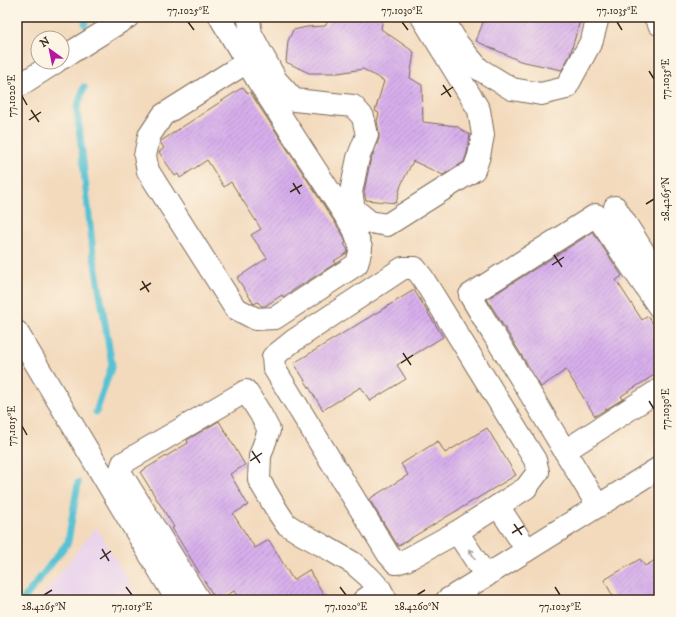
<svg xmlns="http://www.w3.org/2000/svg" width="676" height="617" font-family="'IM FELL DW Pica',serif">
  <defs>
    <pattern id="building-hatch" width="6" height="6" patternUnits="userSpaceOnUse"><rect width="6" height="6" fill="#d7afec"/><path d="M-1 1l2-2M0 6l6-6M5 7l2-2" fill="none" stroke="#b08fbf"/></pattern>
  </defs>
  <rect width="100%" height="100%" fill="#fcf5e5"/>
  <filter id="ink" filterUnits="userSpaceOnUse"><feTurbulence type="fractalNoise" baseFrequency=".025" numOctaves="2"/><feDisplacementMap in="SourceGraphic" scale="8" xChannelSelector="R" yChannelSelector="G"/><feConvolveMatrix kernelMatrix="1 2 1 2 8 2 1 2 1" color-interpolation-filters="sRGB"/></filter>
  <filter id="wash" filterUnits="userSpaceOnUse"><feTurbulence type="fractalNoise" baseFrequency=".012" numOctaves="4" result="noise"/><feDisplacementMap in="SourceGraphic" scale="16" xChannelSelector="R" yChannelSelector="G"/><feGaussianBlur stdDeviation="0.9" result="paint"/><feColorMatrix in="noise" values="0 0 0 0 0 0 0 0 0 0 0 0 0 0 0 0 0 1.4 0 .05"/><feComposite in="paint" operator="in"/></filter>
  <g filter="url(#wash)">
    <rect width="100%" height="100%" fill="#f3dabd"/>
    <path fill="#e9d2ed" d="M96,527L140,600H39Z"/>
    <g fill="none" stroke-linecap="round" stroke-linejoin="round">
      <g stroke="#58c2d3" stroke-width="7">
        <path d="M85,24L86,17"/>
        <path d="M84,87L77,108L93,252L112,365L96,412"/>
        <path d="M23,600L68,542L78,483"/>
      </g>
    </g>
    <g id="blocks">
      <g fill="url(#building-hatch)">
        <path d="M331,17H383L381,29L414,52L410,78L422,85L423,122L456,126L470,135L467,153L464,162L443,175L413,161L401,185L396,203L366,200L364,192L370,162L379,139V132L377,121L379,113L375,111L384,81L363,69L338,73H309L286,62L288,41L293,30L307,27L325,26Z"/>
        <path d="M485,17H581L570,55L562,70L520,61L476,41Z"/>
        <path d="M243,87L248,94L250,92L343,235L346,243L344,244L348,250L347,253L334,261L336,263L283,297L282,295L265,306H261L258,302L254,304L237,278L267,258L251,235L261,229L231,182L224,187L207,160L180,178L178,174L175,176L159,152L164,148L160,142L161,141Z"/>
        <path d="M593,232L622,276L616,280L642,320L648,316L659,333V372L621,396L623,399L595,416L566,370L541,387L487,299Z"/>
        <path d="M414,290L443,337L397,365L406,379L370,401L361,387L323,410L294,363Z"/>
        <path d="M219,421L245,465L230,474L248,505L233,514L255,548L269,540L293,580L309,570L327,600H240L234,591L219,600H216L172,528L174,527L140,472L188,443L187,440Z"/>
        <path d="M487,428L516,475L398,546L369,499L408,475L401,464L438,441L445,453Z"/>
        <path d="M659,558V600H615L604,580L640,559L645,566Z"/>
      </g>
    </g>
  </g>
  <g filter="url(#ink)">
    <use href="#blocks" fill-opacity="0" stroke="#7b6856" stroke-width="1"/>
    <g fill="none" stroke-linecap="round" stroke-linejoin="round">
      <g stroke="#7b6856" stroke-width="24">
        <g id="minor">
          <path d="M220,17L258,81L354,229L361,248L357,264L275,318L256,319L235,308L148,171L145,156L149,136L163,115L247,62"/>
          <path d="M251,17L249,20L251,34L276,80L294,100L353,106L363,117L367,135L358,158L351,192L354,209L370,222L387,225L474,170L479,156L483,135L479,110L422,17"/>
          <path d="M442,17L458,44L479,69L512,89L541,94L566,88L592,40L598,17"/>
          <path d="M655,17L659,24"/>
          <path d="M62,58L128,17"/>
          <path d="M17,87L56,62"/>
          <path d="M615,207L659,276"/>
          <path d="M403,268H415L422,277L535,460L538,472L526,488L457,532L406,560L396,563L388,554L274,368L273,357L293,341Z"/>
          <path d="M17,332L177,600"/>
          <path d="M565,451L659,390"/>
          <path d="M498,506L527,550"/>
          <path d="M598,506L522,380L492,332L470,295L596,215L659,307"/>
          <path d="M457,532L486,576"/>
          <path d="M199,600L120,472L123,463L246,391L260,413L269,430L260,456L259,480L278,512L286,524L300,533L322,545L353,563L369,577L380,589L386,600"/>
          <path d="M364,600L380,589"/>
          <path d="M447,600L659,468"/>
        </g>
      </g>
      <use href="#minor" stroke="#fff" stroke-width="22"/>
    </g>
    <defs><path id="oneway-shaft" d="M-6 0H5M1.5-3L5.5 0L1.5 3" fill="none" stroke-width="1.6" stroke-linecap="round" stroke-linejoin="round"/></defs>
    <use stroke="#a79f9a" href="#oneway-shaft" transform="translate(472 554) rotate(-123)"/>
  </g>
  <path fill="none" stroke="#3b2a1e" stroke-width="1.5" d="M188,22L194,30M402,22L408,30M617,22L622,30M649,71L654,79M443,85L451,97M441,95L453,87M22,96L27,105M31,110L39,122M29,120L41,112M293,183L300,194M290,192L302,185M646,204L654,199M554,255L562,267M552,265L564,257M142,281L149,292M140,290L151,283M403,353L411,365M401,363L413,355M649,401L654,409M22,426L27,435M252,451L260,463M250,461L262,453M514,524L522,535M512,533L524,526M102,549L109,561M100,559L111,551M126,587L132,595M340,587L346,595M555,587L560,595M44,595L52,590M417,595L425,590"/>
  <rect width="676" height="617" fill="none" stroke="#fcf5e5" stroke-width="44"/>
  <g transform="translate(50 50) rotate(327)"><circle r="19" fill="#fcf5e5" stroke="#afa495"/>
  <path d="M0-3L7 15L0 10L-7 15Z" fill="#b5179e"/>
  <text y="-6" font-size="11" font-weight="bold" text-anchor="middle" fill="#3b2a1e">N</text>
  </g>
  <rect x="22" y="22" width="632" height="573" fill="none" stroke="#3b2a1e" stroke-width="1.5"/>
  <g font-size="10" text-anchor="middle" fill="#3b2a1e">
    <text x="188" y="14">77.1025°E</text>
    <text x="402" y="14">77.1030°E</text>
    <text x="617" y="14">77.1035°E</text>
    <text transform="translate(665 79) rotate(-90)" y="4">77.1035°E</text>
    <text transform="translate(11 96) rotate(-90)" y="4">77.1020°E</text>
    <text transform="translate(665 199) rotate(-90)" y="4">28.4265°N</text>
    <text transform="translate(665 409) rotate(-90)" y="4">77.1030°E</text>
    <text transform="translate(11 426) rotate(-90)" y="4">77.1015°E</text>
    <text x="44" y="610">28.4265°N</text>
    <text x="132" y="610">77.1015°E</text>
    <text x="346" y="610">77.1020°E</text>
    <text x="417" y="610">28.4260°N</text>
    <text x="560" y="610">77.1025°E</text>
  </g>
</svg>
